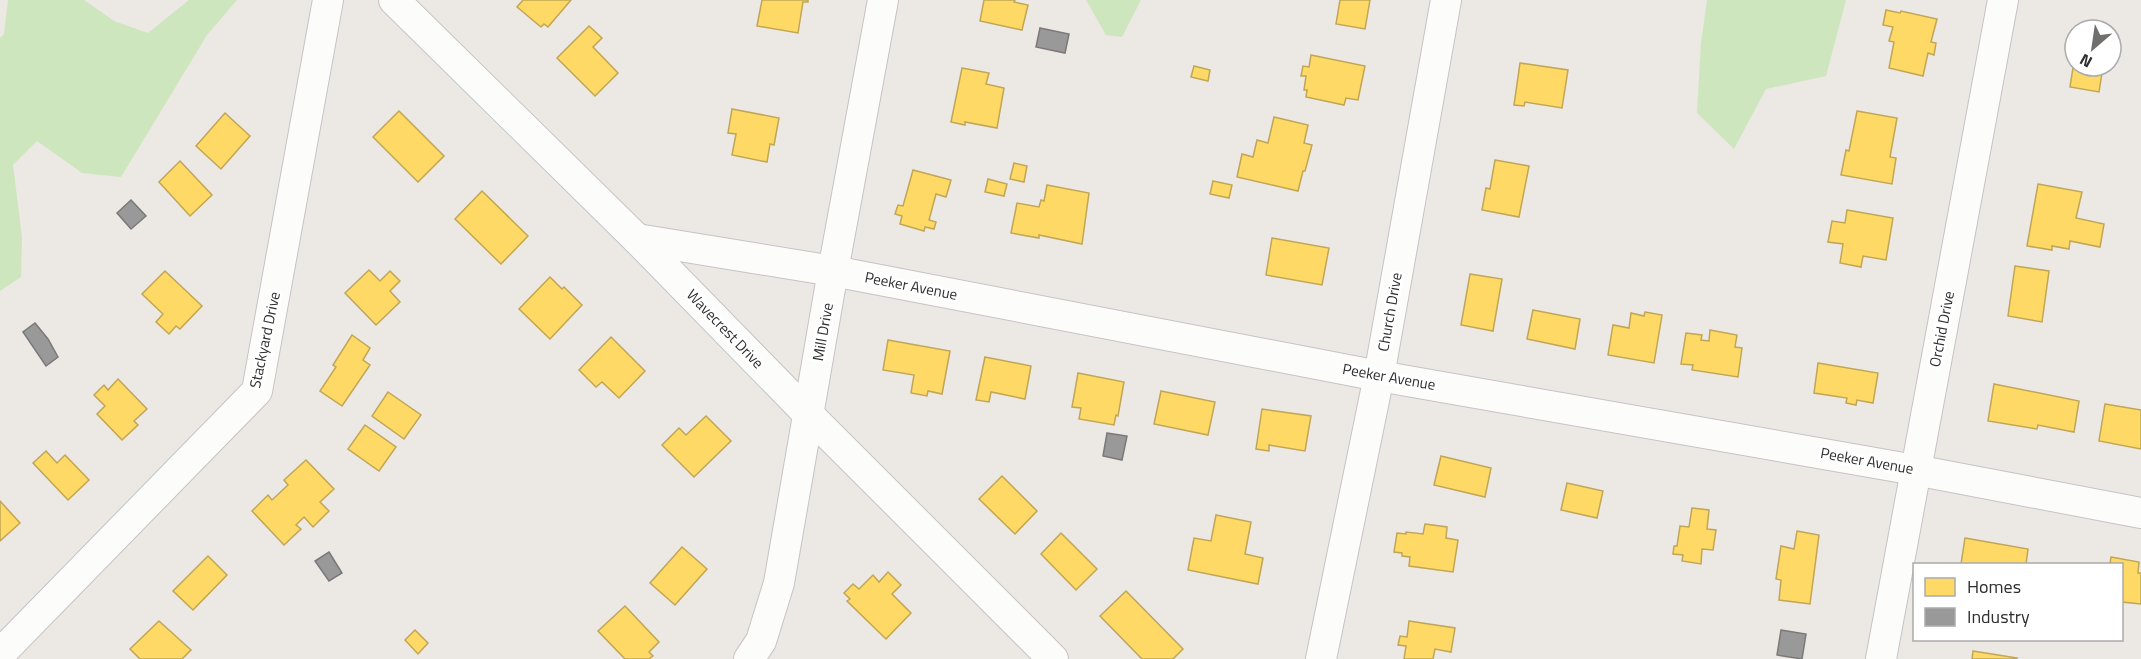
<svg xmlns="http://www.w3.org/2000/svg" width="2141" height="659" font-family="'Titillium Web',sans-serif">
  <rect width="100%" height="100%" fill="#ece8e4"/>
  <g fill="#cee6be">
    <path d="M8,0H84L114,21L148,33L189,0H237L207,35L121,177L82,173L37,141L13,165L22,237L21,277L0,291V38L4,34Z"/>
    <path d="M1086,0H1141L1122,37L1106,35Z"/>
    <path d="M1707,0H1846L1826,76L1766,89L1734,149L1697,113L1701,43Z"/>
  </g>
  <g fill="#ffd966" stroke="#c0a655" stroke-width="1.5">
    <path d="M523,0H571L548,27L544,24L541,27L517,7Z"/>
    <path d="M762,0H808V2H803L798,33L757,26Z"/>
    <path d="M984,0H1015L1014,2L1028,5L1022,30L980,21Z"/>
    <path d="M1340,0H1370L1365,29L1336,24Z"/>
    <path d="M1886,10L1900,13L1901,11L1937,19L1931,42L1936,43L1934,55L1928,53L1923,76L1889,68L1894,42L1889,41L1893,27L1883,25Z"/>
    <path d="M589,26L602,38L593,47L618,73L595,96L557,58Z"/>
    <path d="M1311,55L1365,66L1358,100L1346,98L1344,105L1306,97L1307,90H1304L1306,76H1301L1303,66L1309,67Z"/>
    <path d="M2075,55V66H2103L2099,92L2070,87Z"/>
    <path d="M1520,63L1568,70L1562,108L1525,102L1524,106L1514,105Z"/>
    <path d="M1194,66L1210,70L1208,81L1191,77Z"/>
    <path d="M962,68L989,73L986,84L1004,88L997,128L965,122V125L951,122Z"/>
    <path d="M732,109L779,118L774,145L770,144L767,162L732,155L736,134L728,133Z"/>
    <path d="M399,111L444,156L418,182L373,137Z"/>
    <path d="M1857,111L1897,118L1890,157L1896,158L1892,184L1841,175L1846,150L1849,151Z"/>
    <path d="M225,113L250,136L221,169L196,146Z"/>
    <path d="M1274,117L1308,125L1304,143L1312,145L1305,171H1303L1298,191L1237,177L1242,154L1253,157L1257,140L1268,143Z"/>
    <path d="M1495,160L1529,166L1519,217L1482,210L1486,188L1490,189Z"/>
    <path d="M180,161L212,195L190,216L159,182Z"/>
    <path d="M1014,163L1027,166L1024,182L1010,179Z"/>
    <path d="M913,170L951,180L946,197L936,194L929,220L936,222L934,229L925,227L924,231L900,224L902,216L895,214L898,205L903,206Z"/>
    <path d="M988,179L1007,184L1004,196L985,192Z"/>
    <path d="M1213,181L1232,185L1229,198L1210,194Z"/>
    <path d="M2038,184L2082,192L2076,218L2104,224L2100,247L2070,241L2069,249L2052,246V250L2027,246Z"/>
    <path d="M1047,185L1089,193L1082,244L1039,235V238L1011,233L1017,203L1039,207L1041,200L1044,201Z"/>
    <path d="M482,191L528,236L501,264L455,219Z"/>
    <path d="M1847,210L1893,218L1886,260L1863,256L1861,267L1840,263L1843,244L1828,242L1832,221L1845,223Z"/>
    <path d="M1272,238L1329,248L1322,285L1266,275Z"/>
    <path d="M2015,266L2049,271L2042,322L2008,316Z"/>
    <path d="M369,270L380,281L390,271L400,281L390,291L400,302L376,325L345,293Z"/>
    <path d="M165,271L202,306L180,329L176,326L169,334L156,322L163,314L142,294Z"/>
    <path d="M1470,274L1502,279L1493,331L1461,325Z"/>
    <path d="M550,277L562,289L564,287L582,305L550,339L519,309Z"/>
    <path d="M1533,310L1580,319L1575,349L1527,339Z"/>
    <path d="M1645,312L1662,315L1654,363L1608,355L1613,325L1629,328L1631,313L1644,316Z"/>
    <path d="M1710,330L1737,335L1735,347L1742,348L1738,377L1692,370L1693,365L1681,364L1686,333L1702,335L1701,340L1709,341Z"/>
    <path d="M352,335L370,348L363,360L370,365L342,406L320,391L336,367L333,365Z"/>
    <path d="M611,337L645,371L619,398L602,382L596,387L579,370Z"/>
    <path d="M888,340L950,351L942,394L928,391L927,396L911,393L914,375L883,370Z"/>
    <path d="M985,357L1031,366L1025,399L991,392L989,402L976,400Z"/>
    <path d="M1818,363L1878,373L1873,403L1857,400L1856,405L1846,403L1847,398L1814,393Z"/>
    <path d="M1078,373L1124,382L1118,416L1116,415L1114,425L1079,419L1081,408L1072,407Z"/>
    <path d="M118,379L147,409L134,421L138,425L122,440L97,414L105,406L94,395L104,385L108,390Z"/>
    <path d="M1994,384L2079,401L2074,432L2038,425L2037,429L1988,421Z"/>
    <path d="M1161,391L1215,402L1208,435L1154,424Z"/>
    <path d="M388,392L421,415L404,439L372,416Z"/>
    <path d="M2105,404L2141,410V449L2099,441Z"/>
    <path d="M1262,409L1311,416L1305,451L1269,445V451L1256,449Z"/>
    <path d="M706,416L731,441L694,477L662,445L679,428L686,435Z"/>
    <path d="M365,425L396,447L379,471L348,449Z"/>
    <path d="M46,451L57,463L65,455L89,480L68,500L33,463Z"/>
    <path d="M1441,456L1491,468L1485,497L1434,485Z"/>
    <path d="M306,460L334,489L320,502L329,511L313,527L304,517L296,525L301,529L284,545L252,511L268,495L272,500L288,485L284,480Z"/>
    <path d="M1002,476L1037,511L1015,534L979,499Z"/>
    <path d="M1567,483L1603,491L1597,518L1561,510Z"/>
    <path d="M0,501L20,523L0,541Z"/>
    <path d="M1692,508L1709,510L1707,529L1716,530L1713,550L1702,549L1701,564L1682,561L1683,555L1673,554L1674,546H1677L1680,526L1689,527Z"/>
    <path d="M1216,515L1251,522L1245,554L1263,558L1258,584L1188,570L1194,538L1211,541Z"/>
    <path d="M1425,524L1447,527L1446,538L1458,540L1453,572L1409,566L1410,557L1402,556V553L1394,552L1397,533L1406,534V532L1423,534Z"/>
    <path d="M1797,531L1819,535L1810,604L1779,600L1781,580L1776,579L1781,546L1794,549Z"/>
    <path d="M1061,533L1097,569L1076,590L1041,554Z"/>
    <path d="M1965,538L2028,549L2026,564H1961Z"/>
    <path d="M682,547L707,569L675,605L650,583Z"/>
    <path d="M208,556L227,575L193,610L173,591Z"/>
    <path d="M2111,557L2139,562L2138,573H2141V604L2122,602V564H2110Z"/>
    <path d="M888,572L901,585L892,594L911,613L886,639L847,601L850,599L844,593L853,584L859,589L873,575L879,582Z"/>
    <path d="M1126,591L1183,649L1173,659H1142L1100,616Z"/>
    <path d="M625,606L659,642L649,652L653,656L649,659H625L598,631Z"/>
    <path d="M159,621L191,650L182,659H140L130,649Z"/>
    <path d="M1409,621L1455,628L1451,652L1435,649L1433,659H1404L1406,646L1398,645L1400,636L1407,637Z"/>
    <path d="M415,630L428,643L418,654L405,640Z"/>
    <path d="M1973,651L2017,658L2016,659H1972Z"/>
  </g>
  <g fill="#999" stroke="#797979" stroke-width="1.5">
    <path d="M1040,28L1069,34L1065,53L1036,47Z"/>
    <path d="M131,200L146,216L131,229L117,213Z"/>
    <path d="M35,323L48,339L58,357L46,366L23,332Z"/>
    <path d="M1107,433L1127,436L1122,460L1103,456Z"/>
    <path d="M329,552L342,573L329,581L315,561Z"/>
    <path d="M1781,630L1806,634L1802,659L1777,655Z"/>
  </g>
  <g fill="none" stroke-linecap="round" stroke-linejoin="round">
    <g stroke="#c5c4c5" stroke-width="32">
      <g id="minor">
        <path d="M394,0L637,239L809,415L1053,659"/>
        <path d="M637,239L833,271L1379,376L1915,470L2141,513"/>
        <path d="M0,654L257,391L328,0"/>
        <path d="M749,659L761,641L779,583L833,271L883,0"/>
        <path d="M1321,659L1379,376L1446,0"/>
        <path d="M1881,659L2003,0"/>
      </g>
    </g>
    <use href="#minor" stroke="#fcfcfb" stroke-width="30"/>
  </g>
  <g text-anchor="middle" stroke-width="6" stroke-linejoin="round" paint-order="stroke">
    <g font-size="15" fill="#2e2e2e" stroke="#fff">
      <text transform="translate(911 286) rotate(11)" y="5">Peeker Avenue</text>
      <text transform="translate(1390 312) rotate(-80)" y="5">Church Drive</text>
      <text transform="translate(725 329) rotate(46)" y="5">Wavecrest Drive</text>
      <text transform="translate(1942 329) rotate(-79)" y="5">Orchid Drive</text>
      <text transform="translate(823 332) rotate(-80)" y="5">Mill Drive</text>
      <text transform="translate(265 340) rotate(-78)" y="5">Stackyard Drive</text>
      <text transform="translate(1389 377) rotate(10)" y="5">Peeker Avenue</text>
      <text transform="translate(1867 461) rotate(10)" y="5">Peeker Avenue</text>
    </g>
  </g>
  <rect x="1913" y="563" width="210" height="78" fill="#ffffff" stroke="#ababab" stroke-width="1.5"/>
  <rect x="1925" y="578" width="30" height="18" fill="#ffd966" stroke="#ababab" stroke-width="1.5"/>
  <text x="1967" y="593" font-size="18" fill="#2e2e2e">Homes</text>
  <rect x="1925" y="608" width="30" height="18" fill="#999999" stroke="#ababab" stroke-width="1.5"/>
  <text x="1967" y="623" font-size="18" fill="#2e2e2e">Industry</text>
  <g transform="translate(2093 48) rotate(209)"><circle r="28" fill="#ffffff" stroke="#ababab" stroke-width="1.5"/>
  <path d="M0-4.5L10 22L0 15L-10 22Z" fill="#706f6e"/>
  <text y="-9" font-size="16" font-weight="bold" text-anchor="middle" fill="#2e2e2e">N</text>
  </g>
</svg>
